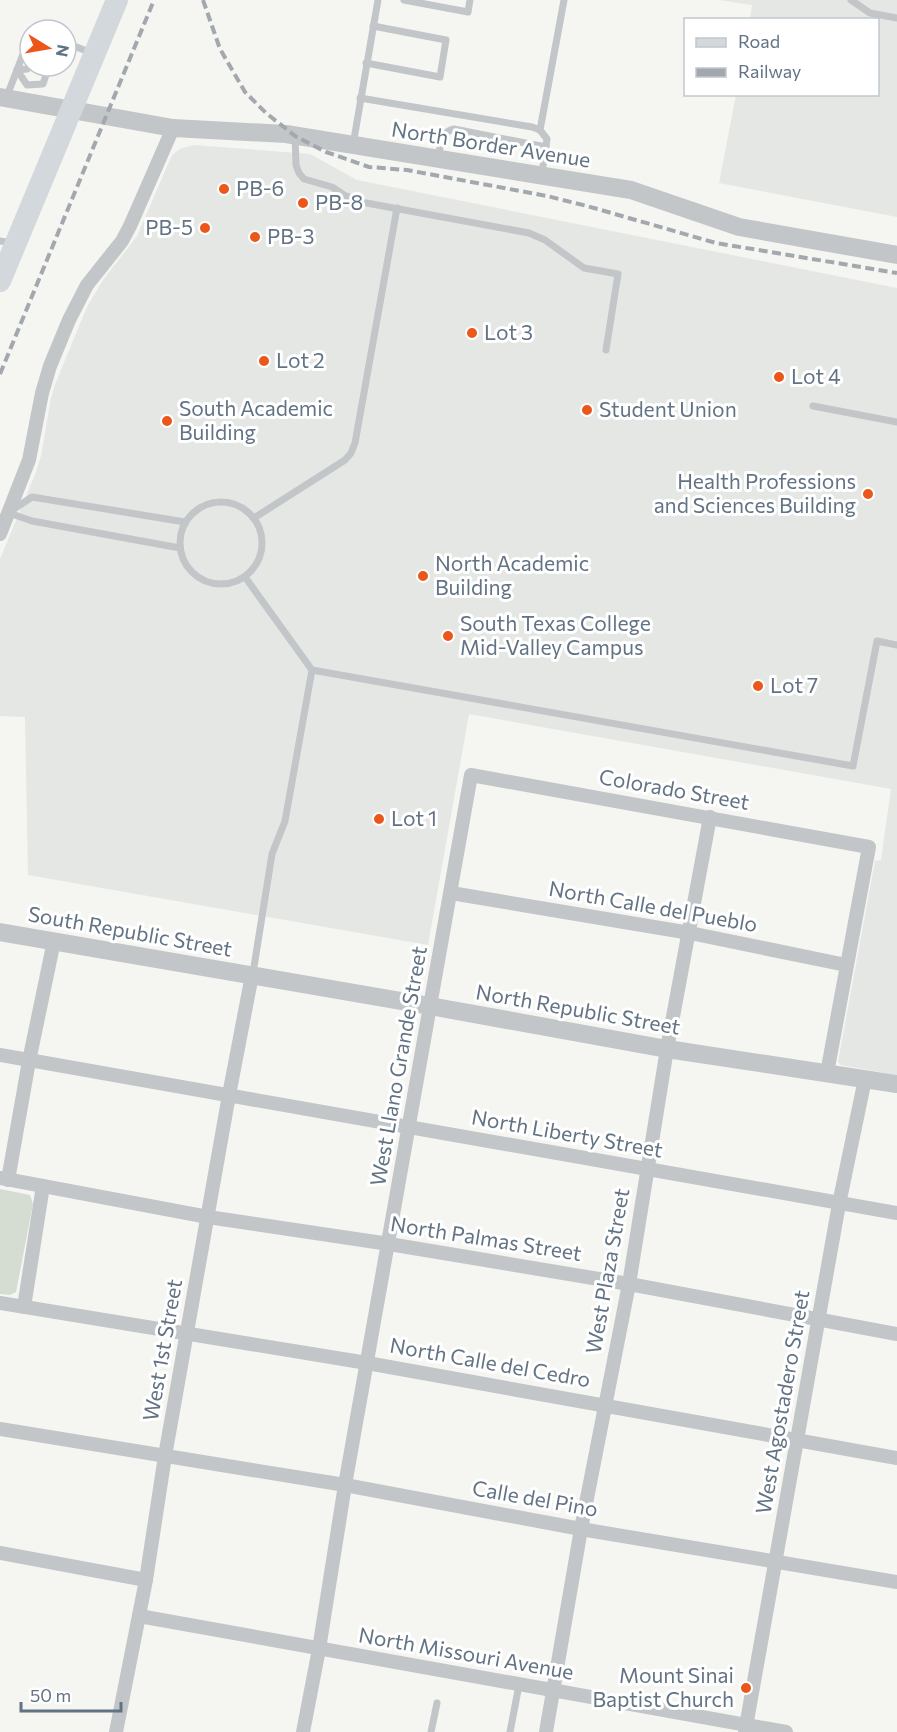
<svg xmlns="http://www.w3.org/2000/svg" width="897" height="1732" font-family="Commissioner,sans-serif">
  <rect width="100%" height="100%" fill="#f5f5f1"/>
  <g fill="#e5e7e4">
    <path d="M719,0H897V217L719,183L736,95L878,94V20L750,19L752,5Z"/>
    <path d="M193,145L310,154L357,180L897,288V1075L841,1065L838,1062L875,861L881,860L891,789L469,714L428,945L28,875L25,717L0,716V559L36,472L41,456L51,398L56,382L87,307L103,280L137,236L172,155L180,149Z"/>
  </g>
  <path fill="#d5dcd2" d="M0,1189L30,1195L33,1204L16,1292L10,1295L0,1294Z"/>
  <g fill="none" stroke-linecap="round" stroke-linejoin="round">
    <g stroke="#c2c6c9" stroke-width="7">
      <path d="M404,0L468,12L470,0"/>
      <path d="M851,0L870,13L897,18"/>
      <path d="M66,43L92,53"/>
      <path d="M366,63L440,77L446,40L373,26"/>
      <path d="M27,69L17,70L27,85L43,84L49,66"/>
      <path d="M7,96L30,36"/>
      <path d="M360,98L532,127L540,130L547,139L542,173"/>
      <path d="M540,130L564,0"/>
      <path d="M295,136L296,165L299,173L304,179L332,187L344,195L361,202L529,233L545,240L584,268L618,274L606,350"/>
      <path d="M353,145L378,0"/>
      <path d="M438,157C441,146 440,132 454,129L546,147"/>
      <path d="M0,241L13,243"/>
      <path d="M813,406L897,422"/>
      <circle cx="221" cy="543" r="41"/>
      <path d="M11,511L32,497L185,522"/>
      <path d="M9,513L32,521L180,548"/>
      <path d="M254,518L345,460L351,453L355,443L397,208"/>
      <path d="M245,577L312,670L853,766L877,641L897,645"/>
      <path d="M253,973L272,854L285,821L312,670"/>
      <path d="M431,1732L437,1703"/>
      <path d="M510,1732L519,1685"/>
    </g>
    <g stroke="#c2c6c9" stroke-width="14">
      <path d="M0,534L29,460L42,393L50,366L69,320L87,285L122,241L130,226L173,128"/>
      <path d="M451,893L690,933L846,965"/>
      <path d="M0,1055L897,1213"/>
      <path d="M0,1178L208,1217L389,1244L629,1284L897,1334"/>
      <path d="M8,1180L29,1061L54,941"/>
      <path d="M0,1303L367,1363L897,1458"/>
      <path d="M24,1307L43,1186"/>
      <path d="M0,1429L345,1485L581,1529L897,1582"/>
      <path d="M0,1553L146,1580"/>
      <path d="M139,1616L786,1732"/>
      <path d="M116,1732L146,1580L165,1456L229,1095L252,975"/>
      <path d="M303,1732L319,1649L345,1485L471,775L869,847L827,1073"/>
      <path d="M546,1732L581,1529L629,1284L667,1049L710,817"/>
      <path d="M745,1732L839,1204L865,1079"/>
    </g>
    <g stroke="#c2c6c9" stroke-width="18">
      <path d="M0,97L173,128L286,134L631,190L739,227L897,255"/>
      <path d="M0,932L430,1006L667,1049L897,1084"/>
    </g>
    <path stroke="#d3d8dc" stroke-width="22" d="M0,281L117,0"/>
    <g stroke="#a2a8ae" stroke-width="4" stroke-dasharray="9 4.5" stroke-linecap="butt">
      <path d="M203,0L220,49L245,92L266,113L295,136L326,152L369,167L407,170L547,196L587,206L716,243L897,273"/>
      <path d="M0,374L154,0"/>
    </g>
  </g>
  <g fill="#eb561b" stroke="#fff" stroke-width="2">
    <circle cx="224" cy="189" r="6"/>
    <circle cx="303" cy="203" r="6"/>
    <circle cx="205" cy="228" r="6"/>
    <circle cx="255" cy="237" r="6"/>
    <circle cx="472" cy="333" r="6"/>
    <circle cx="264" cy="361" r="6"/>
    <circle cx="779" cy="377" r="6"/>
    <circle cx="587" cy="410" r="6"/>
    <circle cx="167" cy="421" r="6"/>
    <circle cx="868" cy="494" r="6"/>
    <circle cx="423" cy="576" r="6"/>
    <circle cx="448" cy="636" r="6"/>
    <circle cx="758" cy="686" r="6"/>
    <circle cx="379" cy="819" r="6"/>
    <circle cx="746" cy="1688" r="6"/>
  </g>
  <g text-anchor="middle" stroke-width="6" stroke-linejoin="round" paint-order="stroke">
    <g font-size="21" fill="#627384" stroke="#fff">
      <text transform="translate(491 145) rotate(9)" y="7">North Border Avenue</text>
      <text transform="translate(674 790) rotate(10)" y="7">Colorado Street</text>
      <text transform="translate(653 907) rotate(10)" y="7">North Calle del Pueblo</text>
      <text transform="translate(130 932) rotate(10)" y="7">South Republic Street</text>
      <text transform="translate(578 1010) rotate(10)" y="7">North Republic Street</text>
      <text transform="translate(399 1066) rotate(-80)" y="7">West Llano Grande Street</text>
      <text transform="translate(567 1134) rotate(10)" y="7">North Liberty Street</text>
      <text transform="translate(486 1239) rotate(9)" y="7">North Palmas Street</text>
      <text transform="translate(608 1271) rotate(-80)" y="7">West Plaza Street</text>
      <text transform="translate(163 1350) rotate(-80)" y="7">West 1st Street</text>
      <text transform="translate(490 1363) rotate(10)" y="7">North Calle del Cedro</text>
      <text transform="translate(783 1402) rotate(-80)" y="7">West Agostadero Street</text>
      <text transform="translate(535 1499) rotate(10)" y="7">Calle del Pino</text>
      <text transform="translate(466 1654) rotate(10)" y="7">North Missouri Avenue</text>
    </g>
    <g font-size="21" fill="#627384" stroke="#fff" text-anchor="start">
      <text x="236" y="196">PB-6</text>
      <text x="315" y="210">PB-8</text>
      <text x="193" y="235" text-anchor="end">PB-5</text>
      <text x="267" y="244">PB-3</text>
      <text x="484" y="340">Lot 3</text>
      <text x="276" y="368">Lot 2</text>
      <text x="791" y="384">Lot 4</text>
      <text x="179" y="416">South Academic<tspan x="179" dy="24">Building</tspan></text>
      <text x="599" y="417">Student Union</text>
      <text x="856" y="489" text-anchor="end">Health Professions<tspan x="856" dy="24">and Sciences Building</tspan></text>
      <text x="435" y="571">North Academic<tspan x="435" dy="24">Building</tspan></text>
      <text x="460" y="631">South Texas College<tspan x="460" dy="24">Mid-Valley Campus</tspan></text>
      <text x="770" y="693">Lot 7</text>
      <text x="391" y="826">Lot 1</text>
      <text x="734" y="1683" text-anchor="end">Mount Sinai<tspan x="734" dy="24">Baptist Church</tspan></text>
    </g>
  </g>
  <rect x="684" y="18" width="195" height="78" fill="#ffffff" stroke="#c0c7ce" stroke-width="1.5"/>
  <rect x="696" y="38" width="30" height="9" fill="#d3d8dc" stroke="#c0c7ce" stroke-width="1.5"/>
  <text x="738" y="48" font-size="18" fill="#627384">Road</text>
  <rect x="696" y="68" width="30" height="9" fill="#a2a8ae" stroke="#c0c7ce" stroke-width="1.5"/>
  <text x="738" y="78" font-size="18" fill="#627384">Railway</text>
  <g transform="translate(48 48) rotate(101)"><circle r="28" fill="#ffffff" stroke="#c0c7ce" stroke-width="1.5"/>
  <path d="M0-4.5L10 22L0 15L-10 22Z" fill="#eb561b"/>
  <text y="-9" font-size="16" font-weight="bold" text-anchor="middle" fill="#627384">N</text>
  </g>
  <path d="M21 1702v9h100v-9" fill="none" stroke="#627384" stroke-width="3"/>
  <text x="30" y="1702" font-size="18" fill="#627384" stroke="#ffffff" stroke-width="4.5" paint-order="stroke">50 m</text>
</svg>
